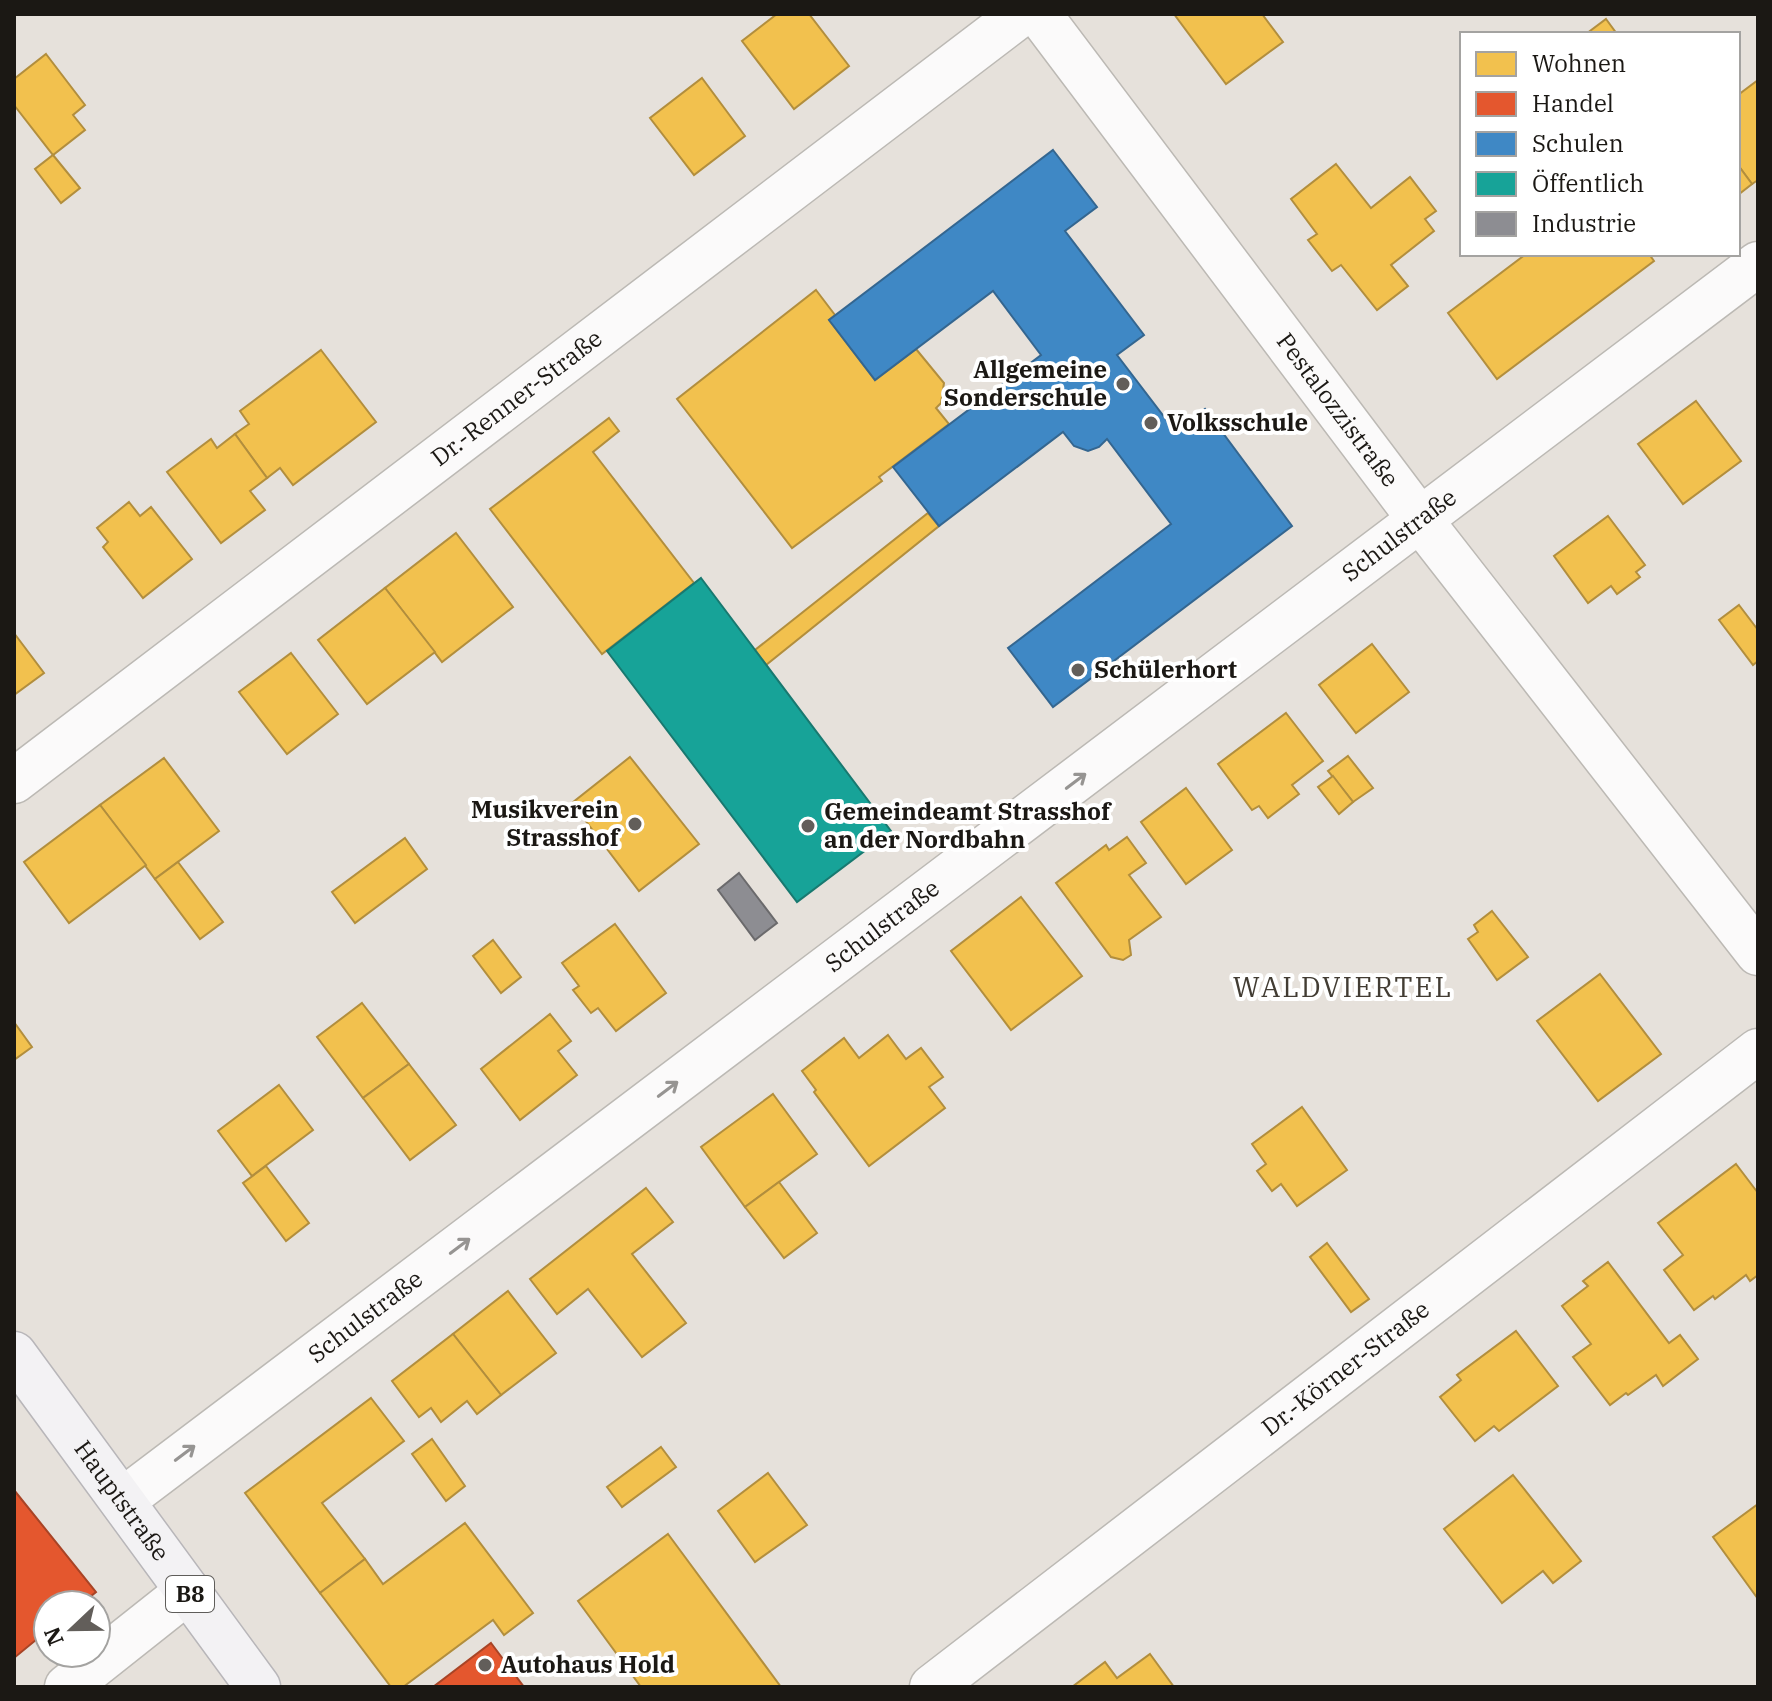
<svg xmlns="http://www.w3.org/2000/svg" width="1772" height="1701" font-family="'IBM Plex Serif',serif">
  <rect width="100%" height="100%" fill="#e6e1db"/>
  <g fill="#f2c14e" stroke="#b28e3d" stroke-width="2">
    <path d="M777,14H809L849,66L794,109L742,41Z"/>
    <path d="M1174,14H1262L1283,42L1226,84Z"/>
    <path d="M1606,19L1617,34H1586Z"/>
    <path d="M46,54L85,105L73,115L85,130L53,155L14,105V79Z"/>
    <path d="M702,78L745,136L694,175L650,118Z"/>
    <path d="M1758,80V180L1752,184L1738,165V95Z"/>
    <path d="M53,155L80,188L61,203L35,169Z"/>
    <path d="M1336,164L1371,208L1410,177L1436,211L1425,219L1434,231L1391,265L1408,286L1377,310L1341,265L1332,271L1308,240L1317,234L1291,199Z"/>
    <path d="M1738,165L1752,184L1738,195Z"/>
    <path d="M1526,254H1649L1654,261L1497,379L1448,313Z"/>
    <path d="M816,290L835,315L829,320L875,380L916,349L944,383L941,403L936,408L949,424L879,477L882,481L792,548L677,399Z"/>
    <path d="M321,350L376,422L293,485L280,468L267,478L235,434L249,424L240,411Z"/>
    <path d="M1696,401L1741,461L1683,504L1638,444Z"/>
    <path d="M609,418L619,431L593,452L694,583L602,654L490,509Z"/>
    <path d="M235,434L267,478L250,491L265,510L221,543L167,472L211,439L217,448Z"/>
    <path d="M129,502L140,516L151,507L192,559L143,598L103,547L108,542L97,528Z"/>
    <path d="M928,513L939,526L766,665L755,650Z"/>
    <path d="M1608,516L1645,565L1636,572L1640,577L1617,594L1611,586L1588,603L1554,556Z"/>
    <path d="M456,533L513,607L442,662L385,588Z"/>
    <path d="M385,588L435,652L367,704L318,640Z"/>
    <path d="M1739,605L1758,630V661L1753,665L1719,620Z"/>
    <path d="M14,633L44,673L14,695Z"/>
    <path d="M1372,644L1409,692L1356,733L1319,685Z"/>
    <path d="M291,653L338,714L287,754L239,692Z"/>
    <path d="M1286,713L1323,761L1292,785L1299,794L1268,818L1259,806L1252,810L1218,764Z"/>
    <path d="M1348,756L1373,788L1353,802L1328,771Z"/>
    <path d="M630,757L699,844L639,891L572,803Z"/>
    <path d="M164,758L219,831L155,879L100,805Z"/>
    <path d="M1333,776L1353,802L1339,814L1318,787Z"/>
    <path d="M1186,788L1232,850L1186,884L1141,822Z"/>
    <path d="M100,805L146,865L69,923L24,862Z"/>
    <path d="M1127,837L1146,863L1129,875L1161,917L1129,940L1131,955L1123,960L1111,957L1056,883L1106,845L1109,850Z"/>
    <path d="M405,838L427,869L355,923L332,892Z"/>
    <path d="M178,862L223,922L200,939L155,879Z"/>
    <path d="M1021,897L1082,976L1011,1030L951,951Z"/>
    <path d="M1492,911L1528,957L1497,980L1468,939L1478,932L1474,925Z"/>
    <path d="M615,924L666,993L616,1031L598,1008L591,1013L573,990L579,986L562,963Z"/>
    <path d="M493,940L521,977L501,993L473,956Z"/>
    <path d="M1600,974L1661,1054L1598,1101L1537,1021Z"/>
    <path d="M362,1003L409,1064L363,1098L317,1037Z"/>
    <path d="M550,1014L571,1041L558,1051L577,1075L520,1120L481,1069Z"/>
    <path d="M14,1022L32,1047L14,1060Z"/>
    <path d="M888,1035L906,1059L921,1048L943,1077L929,1087L945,1108L869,1166L814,1092L816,1090L802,1071L844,1038L859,1058Z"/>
    <path d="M409,1064L456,1125L410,1160L363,1098Z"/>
    <path d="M279,1085L313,1130L252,1176L218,1131Z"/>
    <path d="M773,1094L817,1154L745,1207L701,1147Z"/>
    <path d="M1302,1107L1347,1170L1297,1206L1281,1184L1272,1191L1257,1171L1266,1164L1252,1144Z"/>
    <path d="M1736,1164L1758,1193V1275L1750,1281L1746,1275L1715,1299L1713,1296L1694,1310L1664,1270L1683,1255L1658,1223Z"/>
    <path d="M266,1166L309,1223L286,1241L243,1183Z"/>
    <path d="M779,1182L817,1233L784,1258L745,1207Z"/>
    <path d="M646,1188L673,1222L632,1254L686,1323L642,1357L588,1289L557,1314L530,1279Z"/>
    <path d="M1327,1243L1369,1299L1351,1312L1310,1257Z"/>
    <path d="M1608,1262L1669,1343L1680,1335L1698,1359L1663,1386L1656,1375L1628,1395L1626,1393L1610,1405L1573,1357L1591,1344L1562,1306L1588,1286L1583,1281Z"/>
    <path d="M508,1291L556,1353L501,1395L453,1334Z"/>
    <path d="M1516,1331L1558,1386L1499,1431L1494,1426L1475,1441L1440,1397L1461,1380L1457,1375Z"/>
    <path d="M453,1334L501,1395L477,1414L467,1401L441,1422L431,1408L419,1417L392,1381Z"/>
    <path d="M371,1398L404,1441L322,1503L365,1559L320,1593L245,1493Z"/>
    <path d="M432,1439L465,1486L446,1501L412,1454Z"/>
    <path d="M661,1447L676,1467L622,1507L607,1487Z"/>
    <path d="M768,1473L807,1525L755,1562L718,1511Z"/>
    <path d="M1513,1475L1581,1561L1553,1583L1543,1571L1502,1603L1444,1529Z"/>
    <path d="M1758,1504V1599L1713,1537Z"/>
    <path d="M465,1523L533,1613L504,1635L493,1620L403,1687H391L320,1593L365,1559L383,1584Z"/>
    <path d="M668,1534L781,1687H641L578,1601Z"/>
    <path d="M1150,1654L1174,1687H1072L1105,1662L1117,1678Z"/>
  </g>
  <g fill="#e4572e" stroke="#a84426" stroke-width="2">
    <path d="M14,1490L96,1592L80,1605H48V1630L14,1658Z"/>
    <path d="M491,1643L524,1687H433Z"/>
  </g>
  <path fill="#3f88c5" stroke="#346690" stroke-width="2" d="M1053,150L1097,207L1065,231L1144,335L1117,355L1175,431L1205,409L1292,526L1053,707L1008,648L1171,524L1107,439L1099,447L1088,451L1074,446L1063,432L939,526L893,467L1041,355L993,291L875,380L829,320Z"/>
  <path fill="#17a398" stroke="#187970" stroke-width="2" d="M701,578L891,831L797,902L607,651Z"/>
  <path fill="#8d8d92" stroke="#6b6a6c" stroke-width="2" d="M739,873L777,923L755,940L718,890Z"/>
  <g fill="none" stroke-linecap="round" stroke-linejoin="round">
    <g stroke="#bcb9b4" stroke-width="47">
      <g id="street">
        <path id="s1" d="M1039,14L1421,521L1758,953"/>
        <path id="s2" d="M14,781L1021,14"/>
        <path id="s3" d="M123,1500L1758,264"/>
        <path d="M67,1687L188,1591"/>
        <path id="s4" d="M932,1687L1758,1051"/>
      </g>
    </g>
    <g stroke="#b8b6b9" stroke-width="47">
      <g id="primary">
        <path id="s5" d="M14,1354L258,1687"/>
      </g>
    </g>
    <use href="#street" stroke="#fbfafa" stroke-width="44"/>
    <use href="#primary" stroke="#f3f2f4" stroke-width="44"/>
  </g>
  <defs><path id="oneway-shaft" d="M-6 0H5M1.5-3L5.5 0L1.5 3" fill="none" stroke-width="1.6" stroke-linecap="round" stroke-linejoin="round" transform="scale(2)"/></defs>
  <g stroke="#969492">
    <use href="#oneway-shaft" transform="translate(1076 781) rotate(-37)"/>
    <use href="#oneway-shaft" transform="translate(668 1089) rotate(-37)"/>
    <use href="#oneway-shaft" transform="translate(460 1246) rotate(-37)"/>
    <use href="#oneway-shaft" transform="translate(185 1453) rotate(-37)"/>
  </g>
  <g fill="#625e5a" stroke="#fff" stroke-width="3">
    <circle cx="1123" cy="384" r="8"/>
    <circle cx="1151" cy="423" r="8"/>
    <circle cx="1078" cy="670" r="8"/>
    <circle cx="635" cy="824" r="8"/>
    <circle cx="808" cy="826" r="8"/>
    <circle cx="485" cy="1665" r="8"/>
  </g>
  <g text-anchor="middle" stroke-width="8" stroke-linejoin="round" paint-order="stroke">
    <rect fill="#fff" stroke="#5f5d5a" stroke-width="2" x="166" y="1576" width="48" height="36" rx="6"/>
    <g font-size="22" font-weight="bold" fill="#1b1814">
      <text x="190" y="1602">B8</text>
    </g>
    <g font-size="24" font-weight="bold" fill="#1b1814" stroke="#fff" text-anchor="start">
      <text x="1107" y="378" text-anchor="end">Allgemeine<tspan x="1107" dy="28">Sonderschule</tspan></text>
      <text x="1167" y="431">Volksschule</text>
      <text x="1094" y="678">Schülerhort</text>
      <text x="619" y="818" text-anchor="end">Musikverein<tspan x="619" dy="28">Strasshof</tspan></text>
      <text x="824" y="820">Gemeindeamt Strasshof<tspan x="824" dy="28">an der Nordbahn</tspan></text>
      <text x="501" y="1673">Autohaus Hold</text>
    </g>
    <g font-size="24" fill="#1b1814" stroke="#fff">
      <text dy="8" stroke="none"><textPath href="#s2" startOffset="632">Dr.-Renner-Straße</textPath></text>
      <text dy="8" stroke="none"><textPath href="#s1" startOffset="496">Pestalozzistraße</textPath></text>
      <text dy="8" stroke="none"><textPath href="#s3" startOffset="1600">Schulstraße</textPath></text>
      <text dy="8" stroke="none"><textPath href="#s3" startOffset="952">Schulstraße</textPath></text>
      <text dy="8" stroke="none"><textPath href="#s3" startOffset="304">Schulstraße</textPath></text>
      <text dy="8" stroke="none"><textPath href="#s4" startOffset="522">Dr.-Körner-Straße</textPath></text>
      <text dy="8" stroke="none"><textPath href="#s5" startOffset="182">Hauptstraße</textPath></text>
    </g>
    <g font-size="28" letter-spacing="2" fill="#423c33" stroke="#fff">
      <text x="1343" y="997">WALDVIERTEL</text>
    </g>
  </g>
  <rect width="1772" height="1701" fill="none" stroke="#1b1814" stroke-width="32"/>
  <rect x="1460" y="32" width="280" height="224" fill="#ffffff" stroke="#a4a3a1" stroke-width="2"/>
  <rect x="1476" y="52" width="40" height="24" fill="#f2c14e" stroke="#a4a3a1" stroke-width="2"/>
  <text x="1532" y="72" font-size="24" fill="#1b1814">Wohnen</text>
  <rect x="1476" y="92" width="40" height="24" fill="#e4572e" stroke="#a4a3a1" stroke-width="2"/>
  <text x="1532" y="112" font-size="24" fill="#1b1814">Handel</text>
  <rect x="1476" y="132" width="40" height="24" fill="#3f88c5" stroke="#a4a3a1" stroke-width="2"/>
  <text x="1532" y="152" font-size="24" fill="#1b1814">Schulen</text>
  <rect x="1476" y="172" width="40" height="24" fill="#17a398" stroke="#a4a3a1" stroke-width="2"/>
  <text x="1532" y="192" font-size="24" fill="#1b1814">Öffentlich</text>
  <rect x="1476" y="212" width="40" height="24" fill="#8d8d92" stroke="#a4a3a1" stroke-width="2"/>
  <text x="1532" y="232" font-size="24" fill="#1b1814">Industrie</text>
  <g transform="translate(72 1629) rotate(248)"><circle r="38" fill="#ffffff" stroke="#a4a3a1" stroke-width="2"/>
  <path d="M0-6L14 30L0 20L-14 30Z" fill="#625e5a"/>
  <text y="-12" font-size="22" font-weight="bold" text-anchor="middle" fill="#1b1814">N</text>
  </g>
</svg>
